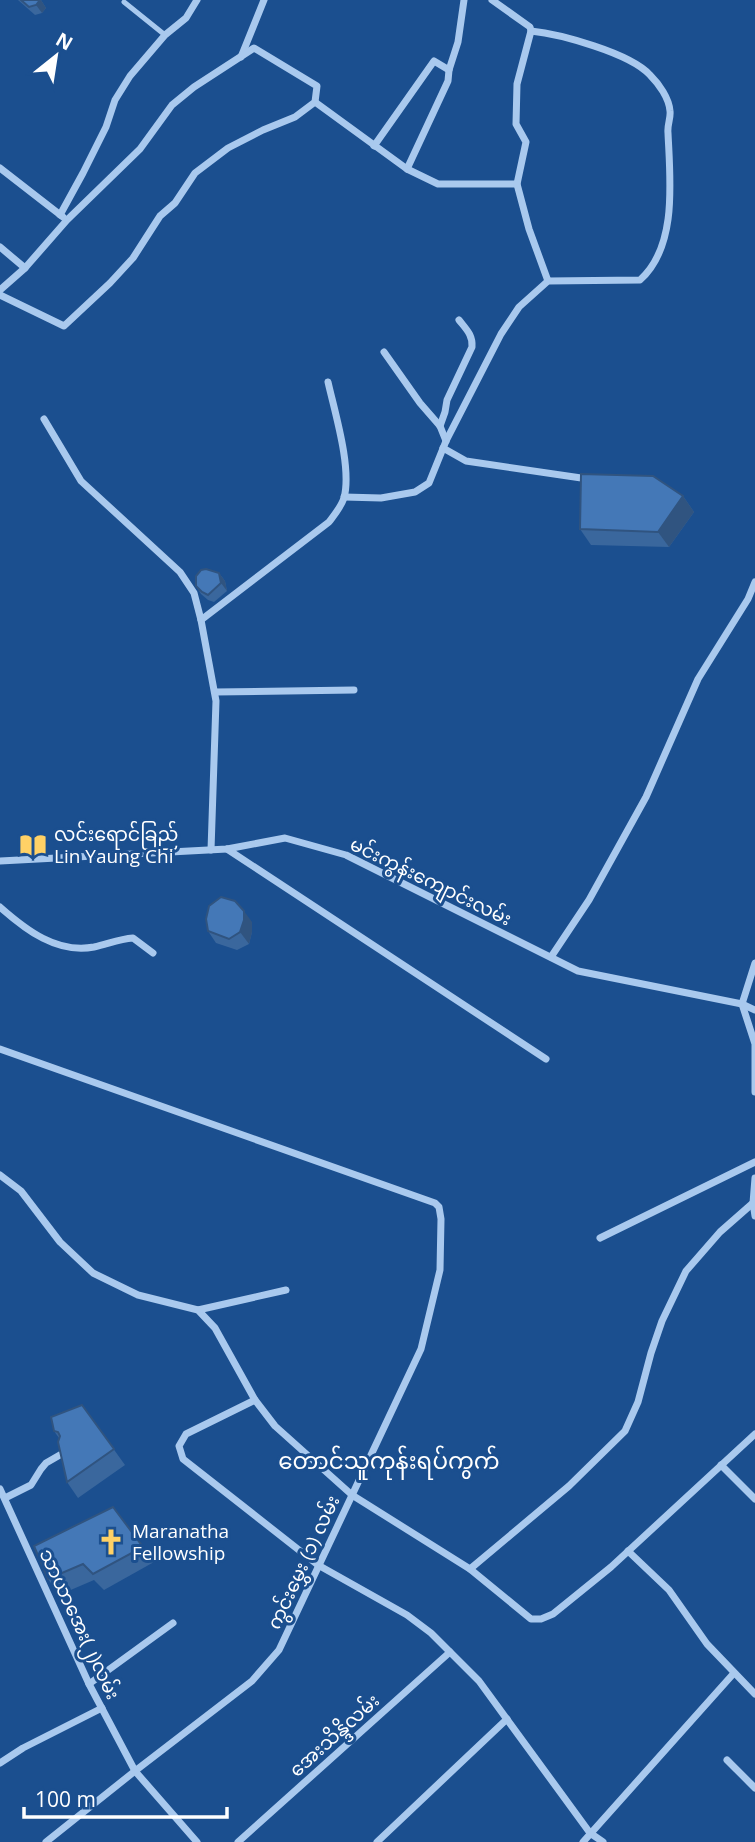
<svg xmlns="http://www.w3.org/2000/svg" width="755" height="1842" font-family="'Open Sans','Noto Sans Myanmar',sans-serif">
  <rect width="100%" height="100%" fill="#1b4f8f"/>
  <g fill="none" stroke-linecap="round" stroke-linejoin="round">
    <path stroke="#a9c9ee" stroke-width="5" d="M124,2L165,35"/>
    <g stroke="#a9c9ee" stroke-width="7">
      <path d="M492,0L530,27L531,31L517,84L516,124L526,142L517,184L529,229L548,281"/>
      <path d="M241,57L264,0"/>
      <path d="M315,102L407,169L448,81L449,70L458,42L464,0"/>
      <path d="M374,146L434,61L449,70"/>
      <path d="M0,168L63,217"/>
      <path d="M407,169L438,184H517"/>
      <path d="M60,215L83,173L106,127L115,100L130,76L165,35L186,18L197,0"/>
      <path d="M0,247L25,268"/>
      <path d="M0,290L25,268L67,220L140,149L172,105L194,87L254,48L317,86L315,102L295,117L263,130L228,148L195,173L175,203L160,216L133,258L110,283L64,326L0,295"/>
      <path d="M384,352L420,403L440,426L446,441"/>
      <path d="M44,419L81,481L180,572L194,593L201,620L216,701L211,850"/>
      <path d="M440,426L445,412L447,400L472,347C473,335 466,329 459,320"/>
      <path d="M443,448L466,461L588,479"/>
      <path d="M344,497L381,498L415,492L429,483L446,441L501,334L519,307L548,281L640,280C678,246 670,179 668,133C667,125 671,118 670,111C669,98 659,84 650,75C630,53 560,34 531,31"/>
      <path d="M201,620L329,522C335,514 341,507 344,498C352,468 335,413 328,382"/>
      <path d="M215,692L354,690"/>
      <path d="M227,849L546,1059"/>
      <path d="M0,861L227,849L285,838L346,855L578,971L742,1004L755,1010"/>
      <path d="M0,907C26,930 57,954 94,947C108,944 119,939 133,938L153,953"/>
      <path d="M551,957L589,900L646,797L698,679L748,599L755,582"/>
      <path d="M755,963L742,1004L755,1044V1092"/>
      <path d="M0,1049L435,1203L439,1207L441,1219L440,1270L421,1349L279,1650L252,1681L135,1771L46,1842"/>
      <path d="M0,1175L21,1191L60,1242L93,1273L138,1295L198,1310L215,1328L255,1400L275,1426L352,1495L470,1569L531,1619H541L553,1614L611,1567L755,1434"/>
      <path d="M755,1178L753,1203L755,1216"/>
      <path d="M600,1238L755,1162"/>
      <path d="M198,1310L286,1290"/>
      <path d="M255,1400L186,1434L179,1446L183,1459L318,1565L407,1615L431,1633L479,1681L590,1833L603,1842"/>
      <path d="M721,1465L755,1499"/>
      <path d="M0,1489L89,1684L135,1771L197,1842"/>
      <path d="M5,1498L31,1485L41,1469L46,1463L65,1452"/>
      <path d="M628,1551L669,1590L707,1644L755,1694"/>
      <path d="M470,1569L569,1486L625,1431L638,1402L651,1353L662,1321L686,1271L720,1232L753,1203"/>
      <path d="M89,1684L173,1623"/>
      <path d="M727,1760L755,1788"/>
      <path d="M0,1763L23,1748L102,1708"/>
      <path d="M238,1842L450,1652"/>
      <path d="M377,1842L507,1719"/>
      <path d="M583,1842L734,1673"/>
    </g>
  </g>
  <g fill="#3a679d">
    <path d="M18,0H41L46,8L42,13L35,15Z"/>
    <path d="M683,496L694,512L669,547L591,545L580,529Z"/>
    <path d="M219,573L225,581L227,591L214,602L208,600L201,594L196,586Z"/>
    <path d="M252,922V932L249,944L237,950L216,943L208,931Z"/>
    <path d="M82,1405L125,1465L78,1498L67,1482L59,1438L54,1431Z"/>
    <path d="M34,1546L143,1547L154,1562L104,1590L94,1580L59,1595L48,1579Z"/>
  </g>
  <g fill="#305480">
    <path d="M41,0L46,8L42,13L36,5Z"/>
    <path d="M683,496L694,512L669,547L658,532Z"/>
    <path d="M219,573L225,581L227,591L221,583Z"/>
    <path d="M244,911L252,922V932L249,944L240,932Z"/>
  </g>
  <g fill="#4478b7" stroke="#305480" stroke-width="2">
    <path d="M21,0H40L36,5L29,7Z"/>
    <path d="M581,474L653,476L683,496L658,532L580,529Z"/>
    <path d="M206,569L219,573L221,583L208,595L202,592L196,586V576L201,570Z"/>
    <path d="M221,897L235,901L244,911V920L240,932L229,939L208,931L206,919L209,906Z"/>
    <path d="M82,1405L114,1449L67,1482L58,1442L60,1436L58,1432L54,1431L51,1417Z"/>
    <path d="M113,1507L143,1547L93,1574L83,1564L48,1579L34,1546Z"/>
  </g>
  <defs>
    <g id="library-bare" transform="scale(2.1)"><path d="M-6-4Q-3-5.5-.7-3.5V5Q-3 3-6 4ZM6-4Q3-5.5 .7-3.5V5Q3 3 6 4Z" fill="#ffd166" stroke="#1b4f8f" stroke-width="2.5" paint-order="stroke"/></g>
    <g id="church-bare" transform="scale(2.1)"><path d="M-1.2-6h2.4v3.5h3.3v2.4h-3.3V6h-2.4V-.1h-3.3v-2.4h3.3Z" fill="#ffd166" stroke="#1b4f8f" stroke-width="2.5" paint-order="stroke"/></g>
  </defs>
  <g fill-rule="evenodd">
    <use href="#library-bare" x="33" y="845"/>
    <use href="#church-bare" x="111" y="1542"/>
  </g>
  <g text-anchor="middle" stroke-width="6" stroke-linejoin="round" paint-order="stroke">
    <g font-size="19" fill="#fff" stroke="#1b4f8f" text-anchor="start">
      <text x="54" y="841">လင်းရောင်ခြည်<tspan x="54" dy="22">Lin Yaung Chi</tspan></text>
      <text x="132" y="1538">Maranatha<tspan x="132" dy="22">Fellowship</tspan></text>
    </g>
    <g font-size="19" fill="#fff" stroke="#1b4f8f">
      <text transform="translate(431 881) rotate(26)" y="7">မင်းကွန်းကျောင်းလမ်း</text>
      <text transform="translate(303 1562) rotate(-65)" y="7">ကွင်းမွှေး (၁) လမ်း</text>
      <text transform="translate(80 1624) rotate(65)" y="7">သာယာအေး(၂)လမ်း</text>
      <text transform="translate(334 1735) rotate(-42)" y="7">အေးသိန္ဒိလမ်း</text>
    </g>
    <g font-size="23" fill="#fff" stroke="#1b4f8f">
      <text x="389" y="1469">တောင်သူကုန်းရပ်ကွက်</text>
    </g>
  </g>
  <g transform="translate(56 56) rotate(30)" stroke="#1b4f8f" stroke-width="5" paint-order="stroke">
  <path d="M0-5L12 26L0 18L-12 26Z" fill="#ffffff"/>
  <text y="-10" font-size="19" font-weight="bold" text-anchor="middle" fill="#ffffff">N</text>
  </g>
  <path d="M24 1807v10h203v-10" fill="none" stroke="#ffffff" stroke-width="3.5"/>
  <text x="35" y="1807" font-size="21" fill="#ffffff" stroke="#1b4f8f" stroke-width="5" paint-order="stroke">100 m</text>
</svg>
